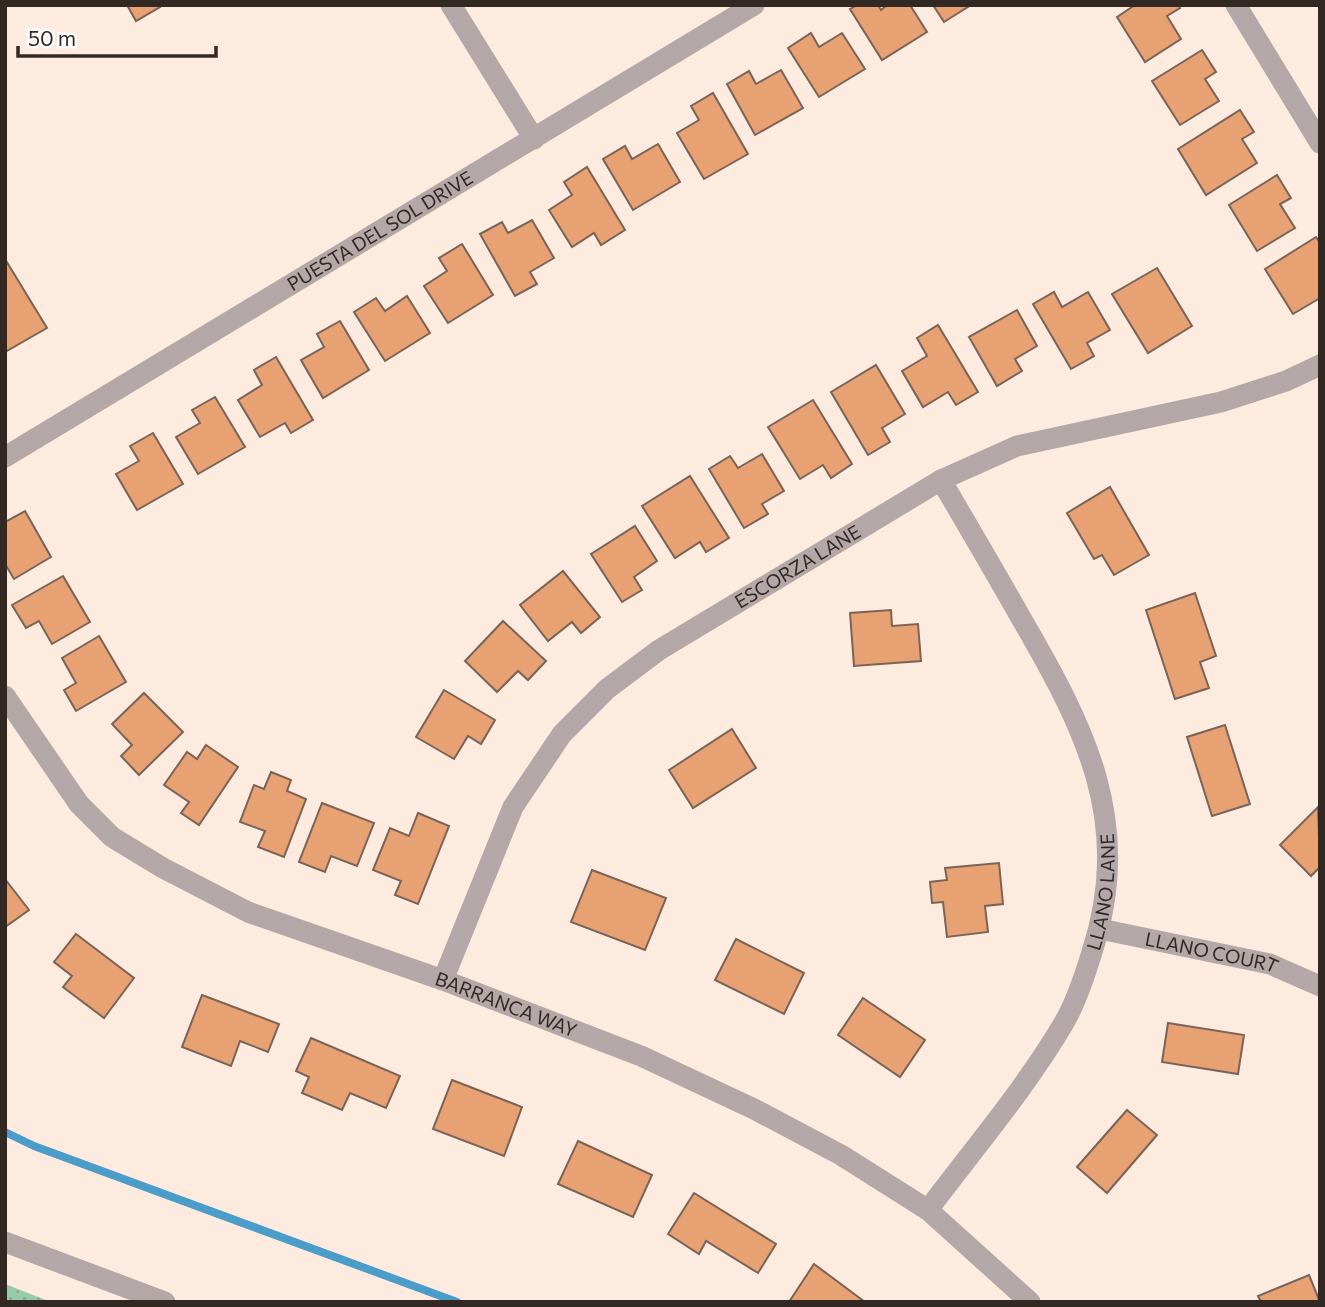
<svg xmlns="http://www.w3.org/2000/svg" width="1325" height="1307" font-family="Commissioner,sans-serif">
  <defs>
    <pattern id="grass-dots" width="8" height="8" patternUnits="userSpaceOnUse" patternTransform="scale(1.75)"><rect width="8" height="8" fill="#98cba9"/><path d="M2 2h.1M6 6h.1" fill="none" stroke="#83ae91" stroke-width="1.8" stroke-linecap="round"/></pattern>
  </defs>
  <rect width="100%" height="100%" fill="#feebdf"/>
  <path fill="url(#grass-dots)" d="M5,1284L51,1302H5Z"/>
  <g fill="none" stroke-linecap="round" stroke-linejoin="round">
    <path stroke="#4a9dc9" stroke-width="8" d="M5,1132L34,1146L457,1302"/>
  </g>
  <g fill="#e7a173" stroke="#796457" stroke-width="2">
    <path d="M127,5H159L160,7L136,21Z"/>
    <path d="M857,5H878L881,10L887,5H910L927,32L882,60L850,9Z"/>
    <path d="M933,5H971L944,22Z"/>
    <path d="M1135,5H1179L1180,8L1167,16L1181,39L1145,62L1117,17Z"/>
    <path d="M811,33L819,47L842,33L865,69L819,97L788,48Z"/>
    <path d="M1202,50L1216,72L1205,79L1219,101L1180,125L1152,81Z"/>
    <path d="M781,70L803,108L755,135L727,84L749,71L756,84Z"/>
    <path d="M713,93L748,154L704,179L677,133L699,120L691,106Z"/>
    <path d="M1240,110L1254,132L1242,139L1257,163L1206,195L1178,149Z"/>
    <path d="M658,144L680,182L633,210L603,159L625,146L632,159Z"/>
    <path d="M587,167L625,230L601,245L594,233L572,247L549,210L572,195L564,182Z"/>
    <path d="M1277,175L1291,198L1280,204L1295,228L1257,251L1229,205Z"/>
    <path d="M532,220L554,258L530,272L537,284L515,296L480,234L502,222L508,233Z"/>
    <path d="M1316,237L1320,243V298L1293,314L1265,269Z"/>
    <path d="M462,244L493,295L448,323L424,286L447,271L439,258Z"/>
    <path d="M5,259L47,328L5,352Z"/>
    <path d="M1157,268L1192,326L1148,353L1112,294Z"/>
    <path d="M1054,292L1062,307L1088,292L1110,330L1087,343L1094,356L1071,369L1033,304Z"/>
    <path d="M407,296L430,333L385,361L354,312L376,298L385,311Z"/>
    <path d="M1017,310L1037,346L1015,359L1022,371L997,386L969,337Z"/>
    <path d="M340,321L369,370L323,398L301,360L324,347L317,334Z"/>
    <path d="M938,325L978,392L956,405L948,392L923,407L902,371L927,356L917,338Z"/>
    <path d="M276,357L313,420L291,433L285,423L260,437L238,400L262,385L254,370Z"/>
    <path d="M876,365L905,414L882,428L890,442L868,455L831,392Z"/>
    <path d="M215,397L245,447L198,474L176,437L200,423L192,410Z"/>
    <path d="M813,400L852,464L831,478L823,465L800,479L768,427Z"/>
    <path d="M153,433L183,484L137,510L116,474L139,461L130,446Z"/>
    <path d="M762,454L784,491L762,504L768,514L744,528L709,469L730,456L738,468Z"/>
    <path d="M690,476L729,538L706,552L700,542L675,558L642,506Z"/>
    <path d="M1110,487L1149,555L1114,575L1102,555L1094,559L1067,513Z"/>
    <path d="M25,511L51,557L14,579L5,564V522Z"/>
    <path d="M635,526L657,561L634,577L642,590L622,602L591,554Z"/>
    <path d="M563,571L600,617L581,633L572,622L548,641L520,605Z"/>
    <path d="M63,576L90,622L52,644L39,621L26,628L12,605Z"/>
    <path d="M1195,593L1216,656L1200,662L1209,688L1175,699L1146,610Z"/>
    <path d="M891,610L892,626L918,624L921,661L854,666L850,613Z"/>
    <path d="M503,621L546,661L528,680L518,671L497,692L465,661Z"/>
    <path d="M99,636L126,682L76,711L64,690L76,683L62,658Z"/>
    <path d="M444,690L495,720L481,744L468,736L454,759L416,737Z"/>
    <path d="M144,693L183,732L139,775L121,756L132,745L112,724Z"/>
    <path d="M1225,725L1250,804L1212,816L1187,737Z"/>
    <path d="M732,729L756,768L693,808L669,770Z"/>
    <path d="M206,745L238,767L199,825L181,813L189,802L164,785L187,752L197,759Z"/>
    <path d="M271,772L291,780L287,791L306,799L284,857L258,847L265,831L240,822L254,785L264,789Z"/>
    <path d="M322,803L374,823L357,866L331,856L325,872L299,862Z"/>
    <path d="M1318,807L1320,867L1311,876L1280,845Z"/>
    <path d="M418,813L449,826L418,904L395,895L401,881L373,870L390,828L409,836Z"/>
    <path d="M999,863L1003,904L985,906L988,932L947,937L943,902L932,903L930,882L947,880L945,868Z"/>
    <path d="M592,870L666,898L645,950L571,922Z"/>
    <path d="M5,879L29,910L5,927Z"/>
    <path d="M76,934L134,978L104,1018L63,987L72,976L54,962Z"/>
    <path d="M736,939L804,973L784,1014L715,980Z"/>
    <path d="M202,995L279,1024L268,1052L240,1041L231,1066L182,1047Z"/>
    <path d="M863,998L925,1040L900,1077L838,1035Z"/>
    <path d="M1168,1023L1244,1035L1238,1074L1162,1062Z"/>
    <path d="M311,1038L400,1076L386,1108L350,1093L342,1110L302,1093L309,1077L296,1071Z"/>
    <path d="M452,1080L522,1107L504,1156L433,1129Z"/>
    <path d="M1127,1110L1157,1135L1107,1193L1077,1167Z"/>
    <path d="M578,1141L652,1175L633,1217L558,1184Z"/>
    <path d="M694,1193L776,1244L758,1273L706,1241L699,1254L668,1234Z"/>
    <path d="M814,1264L865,1302H789Z"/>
    <path d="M1309,1275L1320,1302H1261L1258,1296Z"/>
  </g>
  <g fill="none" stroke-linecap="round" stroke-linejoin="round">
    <g stroke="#b4a7a8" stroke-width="21">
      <path d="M451,5L534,139"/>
      <path d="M1236,5L1320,143"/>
      <path id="s1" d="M5,457L754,5"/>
      <path id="s2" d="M5,696L79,804L112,837L163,868L248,912L443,980L641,1056L754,1109L841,1155L928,1210L1030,1302"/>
      <path id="s3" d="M1100,929L1270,964L1320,986"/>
      <path id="s4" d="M443,980L513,807L562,734L607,689L659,650L941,480L1017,446L1221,402L1286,381L1320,365"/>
      <path id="s5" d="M928,1210C974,1148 1026,1088 1065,1021C1077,1000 1085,975 1092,952C1134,822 1085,728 1021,618C995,572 968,526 941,480"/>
      <path d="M5,1242L165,1302"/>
    </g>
  </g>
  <g text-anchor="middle" stroke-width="6" stroke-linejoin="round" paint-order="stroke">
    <g font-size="19" fill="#322924" stroke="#fff">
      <text dy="7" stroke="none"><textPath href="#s1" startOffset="438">PUESTA DEL SOL DRIVE</textPath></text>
      <text dy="7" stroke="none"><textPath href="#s4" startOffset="565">ESCORZA LANE</textPath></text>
      <text dy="7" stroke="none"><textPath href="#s5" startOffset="369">LLANO LANE</textPath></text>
      <text dy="7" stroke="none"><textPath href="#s3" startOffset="114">LLANO COURT</textPath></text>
      <text dy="7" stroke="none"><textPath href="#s2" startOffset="607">BARRANCA WAY</textPath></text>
    </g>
  </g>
  <rect width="1325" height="1307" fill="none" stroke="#322924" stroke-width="14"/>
  <path d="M18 46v10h198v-10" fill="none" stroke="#322924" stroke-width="3.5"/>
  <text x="28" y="46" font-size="21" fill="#322924" stroke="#ffffff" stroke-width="5" paint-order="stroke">50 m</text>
</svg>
